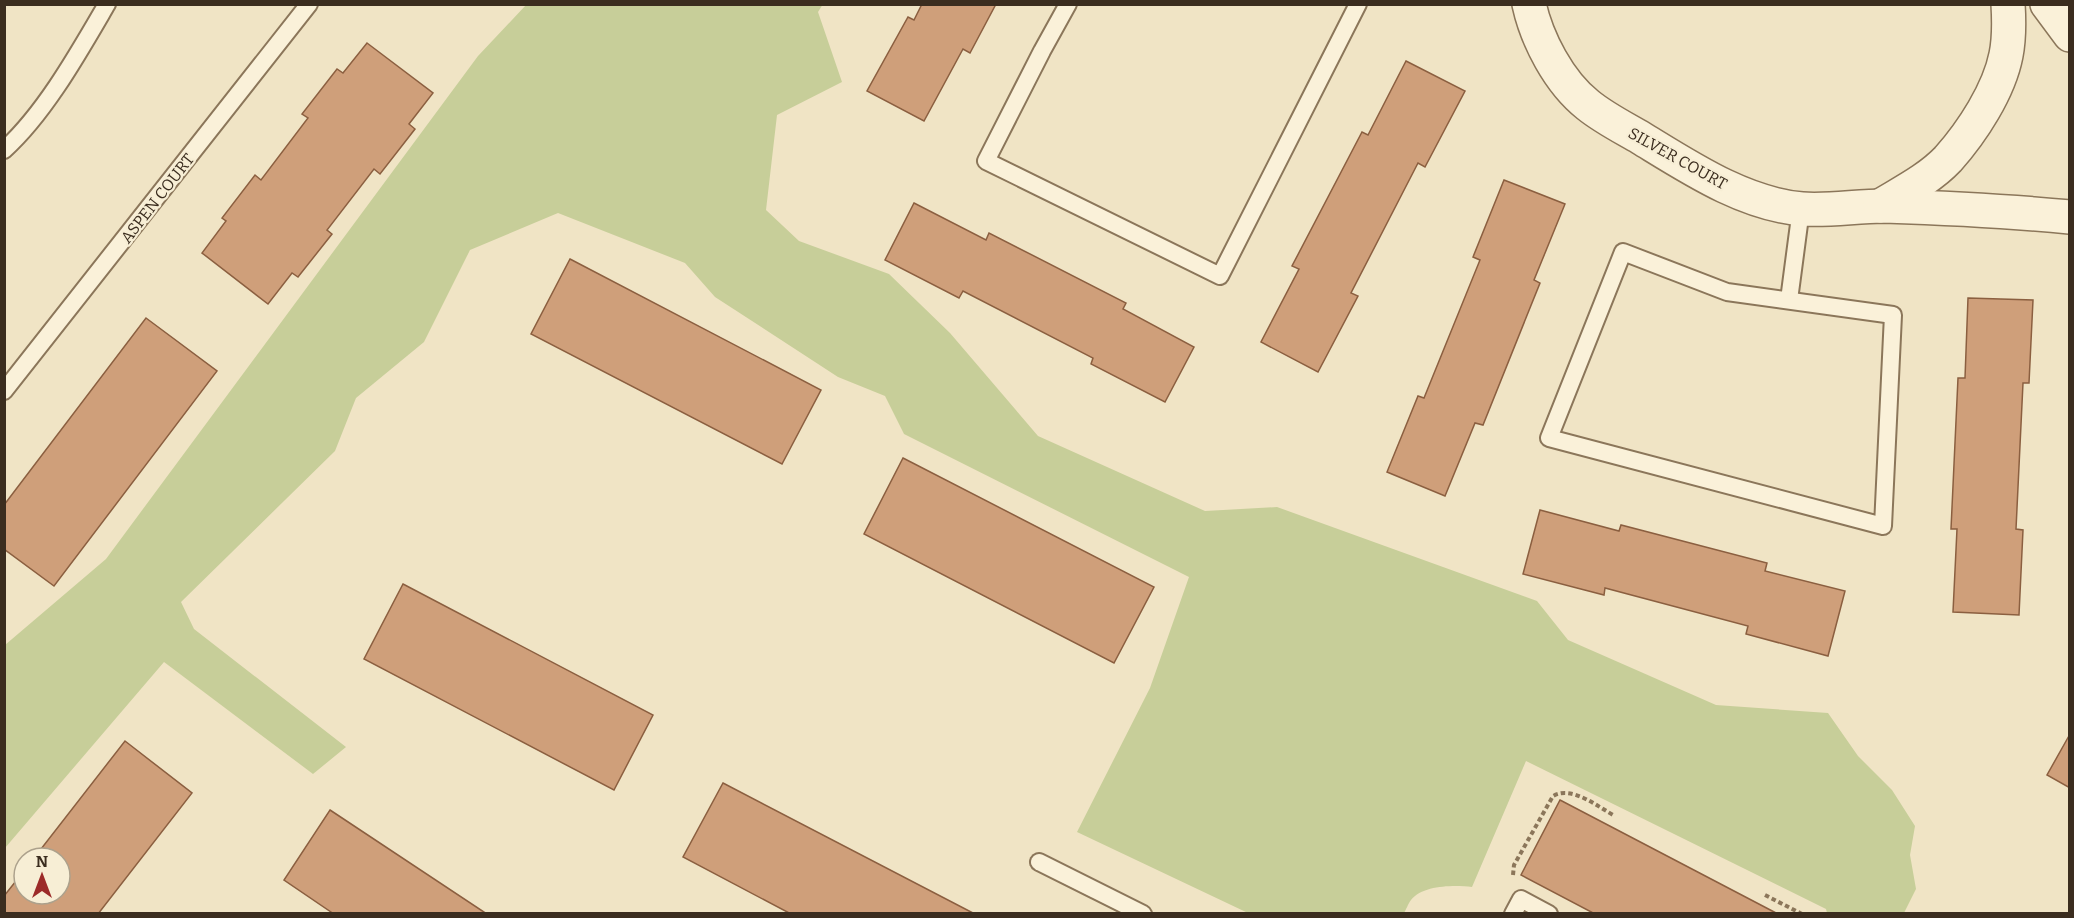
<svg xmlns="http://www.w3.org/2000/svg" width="2074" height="918" font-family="Bitter,serif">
  <rect width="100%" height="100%" fill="#f0e4c5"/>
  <path fill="#c7ce99" d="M823,4L818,12L842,82L777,115L766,210L799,241L889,274L950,333L1038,436L1205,511L1277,507L1537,601L1568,640L1716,705L1828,713L1858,756L1892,790L1915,826L1910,855L1916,889L1904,913H1827L1826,909L1526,761L1472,887C1454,885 1423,885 1411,900C1408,904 1406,910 1404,913H1248L1077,832L1150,688L1189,577L904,434L885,396L838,377L715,297L685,263L558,213L470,250L424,342L356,398L335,451L181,602L194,629L346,747L313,774L164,662L5,848V645L106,559L478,56L526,5Z"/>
  <g fill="#cf9f7a" stroke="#8b5f40" stroke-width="1.5">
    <path d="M922,4H996L970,53L963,49L924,121L867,91L908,17L914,20Z"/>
    <path d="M367,43L433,93L409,124L415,129L380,174L374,169L327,230L332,234L298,277L292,273L268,304L202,253L226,221L222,218L255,175L261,180L308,118L302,114L337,69L343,73Z"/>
    <path d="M1406,61L1465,91L1425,167L1418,163L1351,293L1358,296L1318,372L1261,342L1299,269L1292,266L1362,132L1368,135Z"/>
    <path d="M1504,180L1565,204L1534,280L1540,283L1483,425L1475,423L1445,496L1387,472L1418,396L1424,398L1480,260L1473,257Z"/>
    <path d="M914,203L986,240L989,233L1126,303L1123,309L1194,347L1165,402L1091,364L1093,358L963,291L959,298L885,260Z"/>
    <path d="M570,259L821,390L782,464L531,334Z"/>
    <path d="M1968,298L2033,300L2029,383H2023L2016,529L2023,530L2019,615L1953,612L1957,529H1951L1958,378H1965Z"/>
    <path d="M146,318L217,371L54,586L4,549V505Z"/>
    <path d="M903,458L1154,587L1114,663L864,534Z"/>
    <path d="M1540,510L1619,531L1621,525L1767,563L1765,571L1845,591L1828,656L1746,634L1748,626L1605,588L1604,595L1523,574Z"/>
    <path d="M403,584L653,715L614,790L364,659Z"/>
    <path d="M2070,734V788L2047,775Z"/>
    <path d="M125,741L192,793L98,914H4V896L24,871V894H60V858H34Z"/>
    <path d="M723,783L973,913V914H791L683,857Z"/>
    <path d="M1560,800L1778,914H1595L1521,875Z"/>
    <path d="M330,810L487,914H334L284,880Z"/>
  </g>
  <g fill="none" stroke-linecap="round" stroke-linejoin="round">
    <g stroke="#8b765a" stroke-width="20">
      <g id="service">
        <path d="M1068,4L1042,51L986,161L1220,276L1358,4"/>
        <path d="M4,150C45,113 79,52 107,4"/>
        <path d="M1623,252L1727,292L1893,315L1883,526L1549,438Z"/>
        <path d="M1789,300L1801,209"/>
        <path d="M4,391L309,4"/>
        <path d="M1039,862L1143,914"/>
        <path d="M1513,914L1521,899L1549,914"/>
      </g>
    </g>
    <g stroke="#8b765a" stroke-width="36">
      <g id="minor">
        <path d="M1529,4C1537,40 1559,82 1588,105C1604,118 1624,128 1641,138C1690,168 1744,204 1802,209C1830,211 1856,206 1884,206C1946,208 2008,211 2070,217"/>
        <path d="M2047,4L2070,35"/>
        <path d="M1880,206C1903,192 1929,179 1948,159C1972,132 1999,91 2006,55C2009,40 2009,20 2008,4"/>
      </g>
    </g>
    <g stroke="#8b765a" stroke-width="4" stroke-dasharray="4.5 3" stroke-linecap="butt">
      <path d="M1513,875L1514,865L1553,796C1572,785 1598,807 1615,816"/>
      <path d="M1765,895L1802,914"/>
    </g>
    <use href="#service" stroke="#faf1d9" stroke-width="16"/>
    <use href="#minor" stroke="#faf1d9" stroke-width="33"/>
  </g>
  <g text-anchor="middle" stroke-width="4.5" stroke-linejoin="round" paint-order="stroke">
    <g font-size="16" fill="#3b2d1f" stroke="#f7eed5">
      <text transform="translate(1678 158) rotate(29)" y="6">SILVER COURT</text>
      <text transform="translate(157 198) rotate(-52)" y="6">ASPEN COURT</text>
    </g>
  </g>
  <rect width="2074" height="918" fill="none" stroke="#3b2d1f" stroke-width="12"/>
  <g transform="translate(42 876)"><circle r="28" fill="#f7eed5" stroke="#aca18c" stroke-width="1.5"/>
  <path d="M0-4.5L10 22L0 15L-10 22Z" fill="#9c2b29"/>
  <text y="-9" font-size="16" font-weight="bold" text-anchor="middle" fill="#3b2d1f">N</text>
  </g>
</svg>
